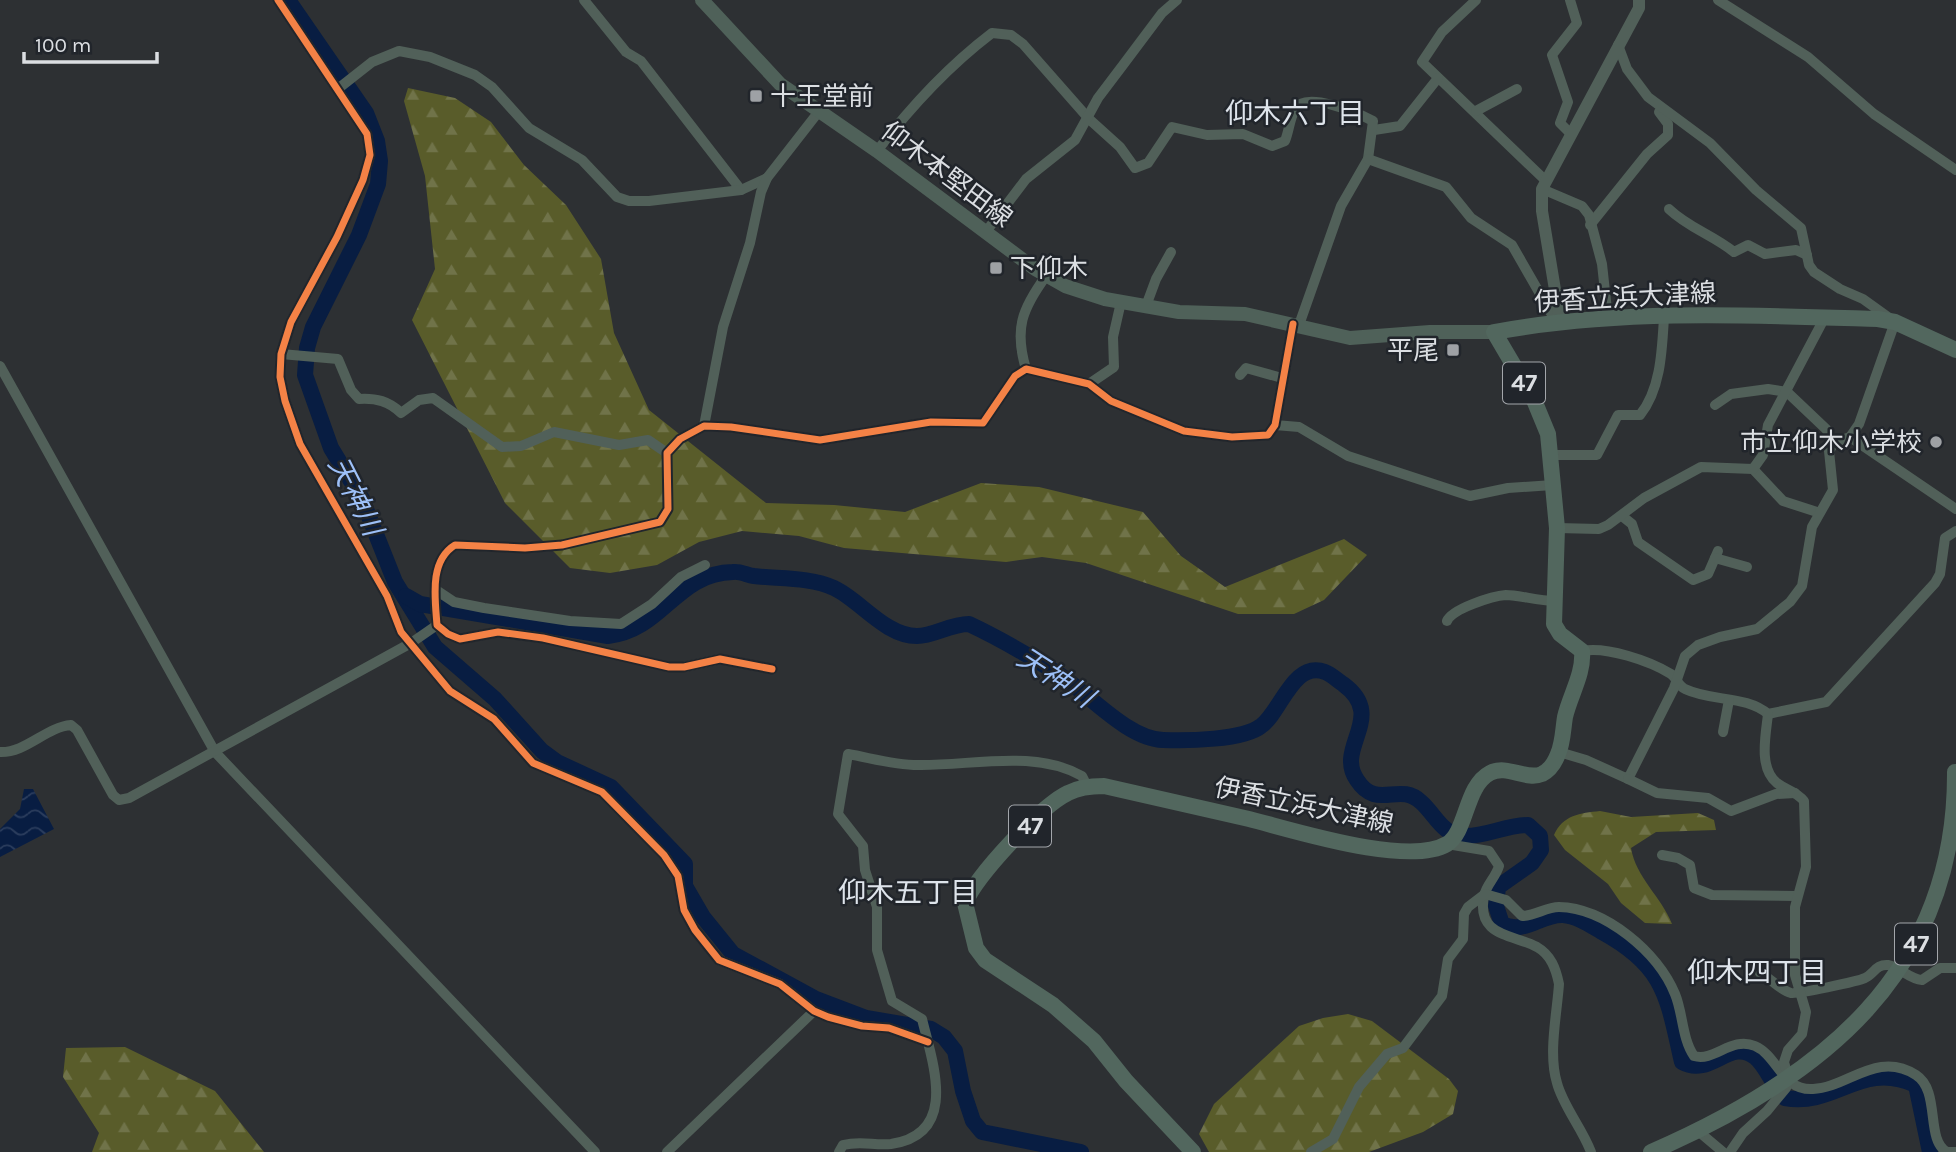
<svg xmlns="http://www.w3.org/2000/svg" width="1956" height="1152" font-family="Karla,'Noto Sans JP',sans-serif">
  <defs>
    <pattern id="forest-firs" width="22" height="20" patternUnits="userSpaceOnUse" patternTransform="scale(1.75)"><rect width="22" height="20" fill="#595c2a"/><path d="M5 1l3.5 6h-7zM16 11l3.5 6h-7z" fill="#707349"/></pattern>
    <pattern id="water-waves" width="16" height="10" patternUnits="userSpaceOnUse" patternTransform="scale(1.75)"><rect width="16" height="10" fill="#081d42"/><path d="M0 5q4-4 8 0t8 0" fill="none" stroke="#2b3d5d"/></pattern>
  </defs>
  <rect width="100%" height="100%" fill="#2d3033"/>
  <g fill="url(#forest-firs)">
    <path d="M408,88L455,98L491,122L524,165L566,205L601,259L614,333L649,410L766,503L834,505L905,512L981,483L1039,487L1143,512L1181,556L1225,587L1344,539L1367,555L1324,600L1294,614H1238L1086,563L1042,557L1006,562L844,548L799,536L742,531L699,542L657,565L610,573L570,568L505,503L412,320L435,269L425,176L404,101Z"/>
    <path d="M1600,811L1631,817L1698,813L1714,820L1716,830L1656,832L1631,848C1636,878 1661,896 1672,924L1645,923L1621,903L1608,884L1565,850L1554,835C1563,815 1580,813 1600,811Z"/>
    <path d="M1348,1014L1372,1021L1449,1079L1458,1091L1453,1114L1423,1132L1369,1152H1209L1199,1134L1214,1104L1299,1026L1323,1018Z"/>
    <path d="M125,1047L215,1091L264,1152H92L99,1133L63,1077L66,1048Z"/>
  </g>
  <path fill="url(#water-waves)" d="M24,789H33L54,829L0,857V829L20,809Z"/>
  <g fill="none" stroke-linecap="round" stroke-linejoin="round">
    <g stroke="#081d42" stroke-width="16">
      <path d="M288,0L366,113L377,141L380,161L378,184L359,235L313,327L307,348L305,375L331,448L362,499L395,582L435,647L495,699L542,751L557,762L611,787L685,864V886L703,917L733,954L816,999L866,1018L931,1029L944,1037L955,1051L963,1091L973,1121L982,1132L1081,1152"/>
      <path d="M406,596L420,604L608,636C663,630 676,573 733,572C740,571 747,575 754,576C779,579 810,577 834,588C860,600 885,636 917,636C934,636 950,624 969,624C999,638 1028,655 1057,673C1087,692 1127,739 1163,740C1186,741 1244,740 1261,726C1281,712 1293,660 1325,672C1331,674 1338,681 1343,684C1388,717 1334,747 1357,780C1377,811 1399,781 1421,802C1436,815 1442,836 1466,836C1487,836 1506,825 1528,825L1540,836L1541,850L1532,863L1498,887L1496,906L1502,924C1524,935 1541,914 1563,915C1577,916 1590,925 1602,932C1666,967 1667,997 1682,1062C1711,1078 1730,1037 1755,1057C1768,1068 1772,1086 1785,1098C1837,1107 1860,1060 1916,1085L1930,1152"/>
    </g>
    <g stroke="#516059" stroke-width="10">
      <path d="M278,0L367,134L370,155L363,180L337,237L291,322L281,354L280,377L285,401L300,444L387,596L401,632L450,691L494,719L533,763L602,792L664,855L678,876L684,910L695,930L719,960L780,984L814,1011L828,1017L862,1026L889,1028L928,1042"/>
      <path d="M584,0L626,52L641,61L741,190"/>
      <path d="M1476,0L1442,32L1422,62L1544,179"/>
      <path d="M1718,0L1808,57L1874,114L1956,170"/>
      <path d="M339,88L372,62L399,51L430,57L475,75L492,87L529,128L582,160L617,197L629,201H649L741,190L767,178"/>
      <path d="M1476,111L1517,89"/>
      <path d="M1374,130L1400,126L1438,78"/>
      <path d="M1570,133L1560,123L1568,102L1552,55L1577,23L1570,0"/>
      <path d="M877,151C909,109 950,65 992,33L1011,35L1023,44L1089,119L1120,147L1135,168L1148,163L1172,127L1207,135L1243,134L1272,146L1285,141C1289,131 1290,118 1295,109C1305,90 1358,113 1373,121L1368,159L1341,206L1299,325"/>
      <path d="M1368,159L1446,187L1471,218L1512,245L1555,320"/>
      <path d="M1542,189L1582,206L1589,215L1602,264L1608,319"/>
      <path d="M1669,209C1689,228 1713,235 1734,252L1748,245L1765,254L1796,250L1807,255"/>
      <path d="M1590,225L1647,154L1668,135V124L1659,112"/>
      <path d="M985,233L1026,179L1075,140L1098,98L1123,65L1162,13L1177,0"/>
      <path d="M1146,306L1156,279L1171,252"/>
      <path d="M281,354L338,359L351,390L359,399C376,398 389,401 401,413L419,400L433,398L502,447L521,446L554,432L619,445L648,440L667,453"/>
      <path d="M0,366L215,752L595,1152"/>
      <path d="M1026,369C1014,329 1022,309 1046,276"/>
      <path d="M1240,375L1246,368L1282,378"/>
      <path d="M1089,384L1114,367L1113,337L1121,302"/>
      <path d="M1715,405L1731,394L1768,389L1787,392L1826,429L1834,443"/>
      <path d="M1275,425L1299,427L1348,456L1470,496L1508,488L1553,485"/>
      <path d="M704,426L723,327L750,243L761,192L767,178L820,110"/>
      <path d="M1850,437L1956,509"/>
      <path d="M1550,455H1597L1618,415H1640C1661,389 1662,350 1664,317"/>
      <path d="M1753,469L1783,501L1817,512"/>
      <path d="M1622,516L1632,524L1638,542L1693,580L1708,574L1718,551"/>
      <path d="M1557,528L1599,529L1608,525L1644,498L1701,467L1753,469L1763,455L1768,425L1825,317"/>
      <path d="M1715,558L1747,567"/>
      <path d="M436,590L454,602L484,608L570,621L621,624L652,604L681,577L705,565"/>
      <path d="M1447,621C1452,609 1492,596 1506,595C1519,595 1538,601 1555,601"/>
      <path d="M1582,651C1606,646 1650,661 1671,674C1677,678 1678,686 1685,689C1712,702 1746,695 1768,714L1826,702L1935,583L1940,574L1945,538L1956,531"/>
      <path d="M772,669L720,659L684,667H669L543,638L498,632L460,639L448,634L437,625C435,598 429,561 455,545L525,548L562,545L660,522L668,509L667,453L680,439L704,426L731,427L820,440L931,422L983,423L1015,376L1026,369L1089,384L1111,401L1184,431L1232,437L1268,435L1275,425L1293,324"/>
      <path d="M1723,732L1729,700"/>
      <path d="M0,752C26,753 46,727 71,725L77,730L113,795L119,800L129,798L411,643L437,625"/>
      <path d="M1559,752L1586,760L1628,779L1674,688L1685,656L1698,645L1720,637L1757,629L1790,602L1802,586L1812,527L1833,490L1829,451L1834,443L1850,437L1859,424L1895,322L1863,299L1840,289L1814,272L1809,265L1801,228L1756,190L1710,143L1648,97L1627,69L1618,45"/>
      <path d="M1628,779L1657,793L1708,798L1731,811L1776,794L1795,793"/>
      <path d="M1447,844L1489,851L1499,866C1496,877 1486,885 1484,896C1476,937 1513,934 1537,947C1551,955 1556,969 1559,984C1557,1014 1548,1054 1557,1083C1563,1106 1582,1128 1591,1152"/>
      <path d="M1662,855L1678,858L1690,865L1694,888L1712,895L1796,896"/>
      <path d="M1760,973C1771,978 1779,990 1791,993C1795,995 1859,981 1865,978C1874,974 1876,964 1888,965C1900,967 1909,979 1922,980L1940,968H1956"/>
      <path d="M1698,1131L1723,1152"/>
      <path d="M667,1152L814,1011"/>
      <path d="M839,1152L843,1145C862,1140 874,1146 891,1144C959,1134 933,1064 922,1019L892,1001L877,950V907L865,870L863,846L838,814L848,754C871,758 894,765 918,765C971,766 1034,749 1082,776L1087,786"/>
      <path d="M1311,1152L1333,1139L1359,1087L1387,1054L1403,1048L1442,996L1448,959L1463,939L1464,914L1468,907L1485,894L1506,900L1522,916C1535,916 1546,907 1559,907C1605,908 1658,952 1675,994C1683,1013 1682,1039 1694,1056C1715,1062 1731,1036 1755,1046C1778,1056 1782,1091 1813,1089C1847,1088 1877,1050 1916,1075C1941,1091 1925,1140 1947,1152H1956"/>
      <path d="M1730,1152L1743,1133L1767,1111L1786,1088L1789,1080L1784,1062L1788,1050L1802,1034L1806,1012L1795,975V907L1806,867L1804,801C1796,791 1786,790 1777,783C1758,768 1766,734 1768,714"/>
    </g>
    <path stroke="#516059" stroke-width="12" d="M1560,320L1542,211V189L1639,8V0"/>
    <path stroke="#4f6159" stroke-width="14" d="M702,0L780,84L877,151L1035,269L1065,286L1105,299L1179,312L1245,314L1350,338L1430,332H1494"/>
    <g stroke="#52675e" stroke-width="16">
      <path d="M1193,1152L1126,1081L1094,1041L1053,1005L985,960L976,948L965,903C977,875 1041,806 1068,793C1079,787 1092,786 1104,786C1153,797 1201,808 1249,819C1293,830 1408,867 1447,844C1467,832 1465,786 1490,773C1507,764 1526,781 1542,774C1550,770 1555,762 1558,754C1563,743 1563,729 1565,717C1570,695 1584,674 1582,651L1560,634L1554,624L1557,528L1548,434L1534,400L1494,332C1620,309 1751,315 1878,319L1895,322L1956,350"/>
      <path d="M1651,1152C1819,1079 1956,974 1955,772"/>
    </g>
    <g stroke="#21252b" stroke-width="11">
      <g id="cycleway">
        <path d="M278,0L367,134L370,155L363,180L337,237L291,322L281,354L280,377L285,401L300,444L387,596L401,632L450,691L494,719L533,763L602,792L664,855L678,876L684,910L695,930L719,960L780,984L814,1011L828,1017L862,1026L889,1028L928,1042"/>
        <path d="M772,669L720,659L684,667H669L543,638L498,632L460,639L448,634L437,625C435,598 429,561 455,545L525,548L562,545L660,522L668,509L667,453L680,439L704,426L731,427L820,440L931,422L983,423L1015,376L1026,369L1089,384L1111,401L1184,431L1232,437L1268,435L1275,425L1293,324"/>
      </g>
    </g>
    <use href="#cycleway" stroke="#f48246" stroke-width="7"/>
  </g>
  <g fill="#9ea1a5" stroke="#21252b" stroke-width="2.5">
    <rect x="749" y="89" width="14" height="14" rx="3.5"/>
    <rect x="989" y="261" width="14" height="14" rx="3.5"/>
    <rect x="1446" y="343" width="14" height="14" rx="3.5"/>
    <circle cx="1936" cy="442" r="7"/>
  </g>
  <g text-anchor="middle" stroke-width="5" stroke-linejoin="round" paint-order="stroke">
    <g fill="#21252b" stroke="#a3a6ab" stroke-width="2">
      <rect x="1503" y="362.5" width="42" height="41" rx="5"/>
      <rect x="1009" y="805.5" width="42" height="41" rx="5"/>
      <rect x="1895" y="923.5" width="42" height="41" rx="5"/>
    </g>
    <g font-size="24" font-weight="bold" fill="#dbdee2">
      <text x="1524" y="391">47</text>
      <text x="1030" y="834">47</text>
      <text x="1916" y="952">47</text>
    </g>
    <g font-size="26" fill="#dbdee2" stroke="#21252b" text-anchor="start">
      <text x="770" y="105">十王堂前</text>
      <text x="1010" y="277">下仰木</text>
      <text x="1439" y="359" text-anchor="end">平尾</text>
      <text x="1922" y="451" text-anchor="end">市立仰木小学校</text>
    </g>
    <g font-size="26" fill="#dbdee2" stroke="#21252b">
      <text transform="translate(947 174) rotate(37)" y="9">仰木本堅田線</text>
      <text transform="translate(1625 297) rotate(-3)" y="9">伊香立浜大津線</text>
      <text transform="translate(1304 805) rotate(12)" y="9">伊香立浜大津線</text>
    </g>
    <g font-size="28" fill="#dee4eb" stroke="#21252b">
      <text x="1295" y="123">仰木六丁目</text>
      <text x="908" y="902">仰木五丁目</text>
      <text x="1757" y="982">仰木四丁目</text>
    </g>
    <g font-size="28" font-style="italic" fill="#9dc0f8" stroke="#21252b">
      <text transform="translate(356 496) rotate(63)" y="10">天神川</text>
      <text transform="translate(1056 677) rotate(33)" y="10">天神川</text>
    </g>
  </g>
  <path d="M24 52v10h133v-10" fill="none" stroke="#dbdee2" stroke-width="3.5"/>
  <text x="35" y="52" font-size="21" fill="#dbdee2" stroke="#21252b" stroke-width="5" paint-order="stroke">100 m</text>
</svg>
